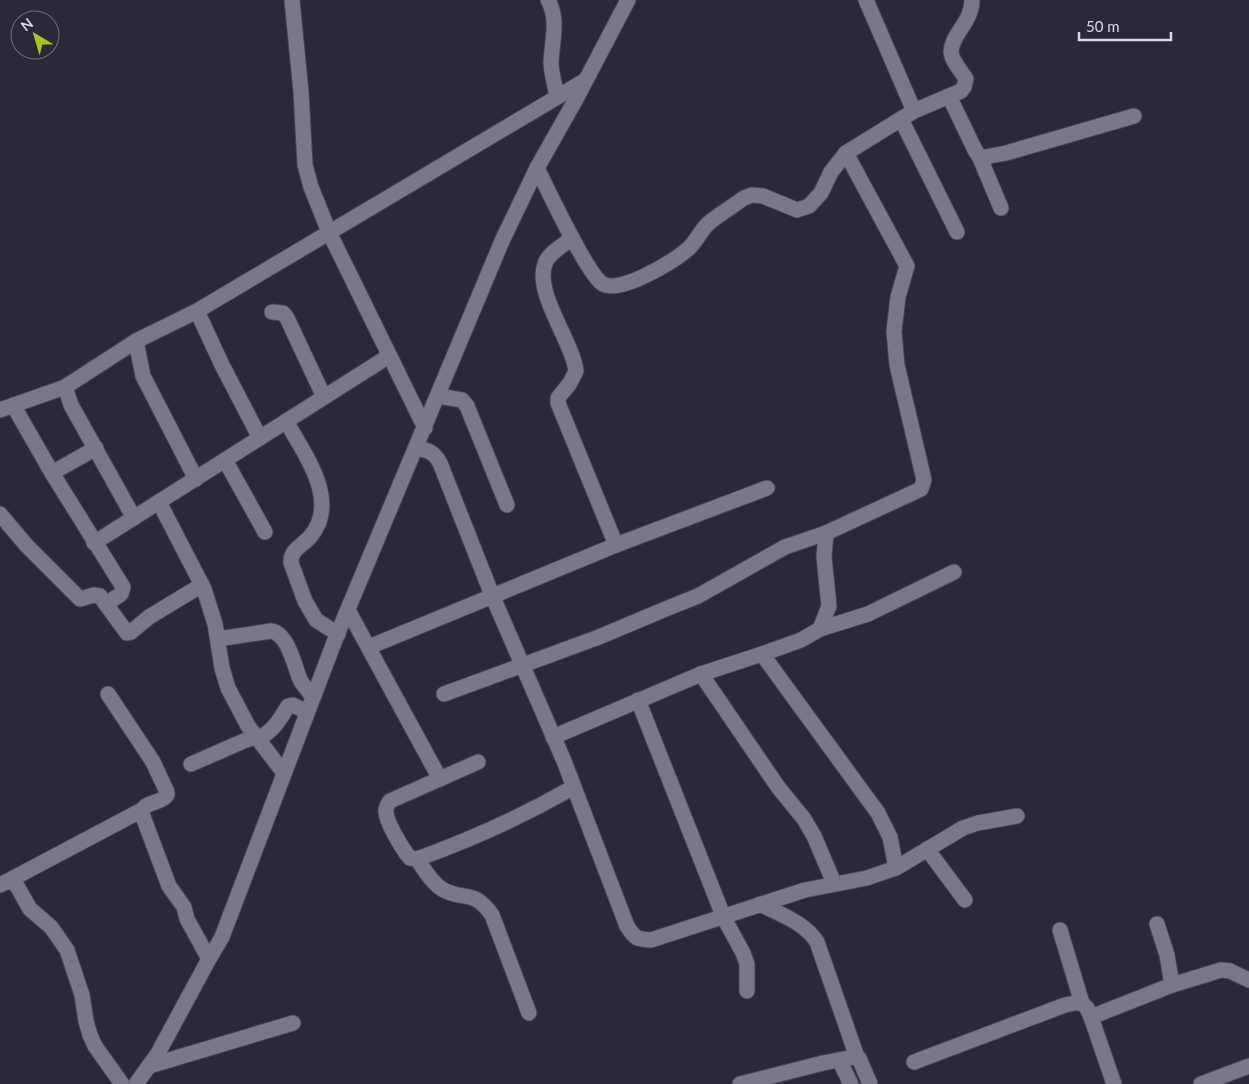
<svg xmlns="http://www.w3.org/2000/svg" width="1249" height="1084" font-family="Lato,sans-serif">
  <rect width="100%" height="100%" fill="#2c2836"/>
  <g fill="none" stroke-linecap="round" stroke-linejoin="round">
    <g stroke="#494451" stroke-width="17">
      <g id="minor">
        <path d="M292,0L301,92L305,165L311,187L329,232L425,428"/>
        <path d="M548,0C559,20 552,40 551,62C551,73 555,85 557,96"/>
        <path d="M866,0L914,111"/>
        <path d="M949,96L975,150L980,158L1006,153L1134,116"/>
        <path d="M901,119L957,232"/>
        <path d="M980,158L1001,208"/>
        <path d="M537,168C547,188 588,276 603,284C621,294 674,261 688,249C697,241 701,229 710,222C720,214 733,206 744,198L752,195L763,196L797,210L809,206L821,193L831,172L846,153L914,111L961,91L964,87L966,79C961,71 951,60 951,51C952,34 972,22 972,0"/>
        <path d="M572,238C564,245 548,253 545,264C534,293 573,342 576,371L570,383L558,398V403L616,545"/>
        <path d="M197,311L222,365L260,438"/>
        <path d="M272,312L283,313L287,318L324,397"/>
        <path d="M136,341L143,376L196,479"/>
        <path d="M65,387L71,405L134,518"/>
        <path d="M438,396L462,400L467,406L507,505"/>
        <path d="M13,405L52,473L123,587L121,594L106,604"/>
        <path d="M0,410L65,387L136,341L197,311L586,80"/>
        <path d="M286,421C304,454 341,501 310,537C302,546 290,550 291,563L305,601L316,620L338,634"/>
        <path d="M416,448C428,450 434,452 440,463L492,595L564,761L627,926C635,939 637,939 651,940L805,890L867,878L896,868L963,828L978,823L1017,816"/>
        <path d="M225,460L265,532"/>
        <path d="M52,473L96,448"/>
        <path d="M159,502L204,589L215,624L222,668L228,688L248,726L284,773"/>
        <path d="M0,514L27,546L80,599L94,595L100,596L127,633L131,632L149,617L202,585"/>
        <path d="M94,543L389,356"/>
        <path d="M348,610L440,779"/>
        <path d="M820,629L829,606L824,557L826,533"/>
        <path d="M218,639L271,631C287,633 294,663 299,677C301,684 309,691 313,697"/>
        <path d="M369,647L616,545L767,488"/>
        <path d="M762,654L878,813L890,837L896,868"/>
        <path d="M701,674L778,787L804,819L814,836L834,883"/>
        <path d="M108,694L153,762L167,792V795C160,805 143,800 142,814L169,886L184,907L187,919L209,959"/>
        <path d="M444,694L599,637L668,608L698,596L785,547L826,533L921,489L924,480L897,365L894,331L898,297L907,266L846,153"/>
        <path d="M638,700L724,918L743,953L747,964V991"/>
        <path d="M553,737L701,674L762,654L801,640L820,629L868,614L954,572"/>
        <path d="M258,739C273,731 279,721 288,706L293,705L307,712"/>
        <path d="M478,762L390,801C388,804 385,808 386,812C386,822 403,850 410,858L417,859C470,840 523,816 572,788"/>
        <path d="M191,764L246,740L256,737"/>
        <path d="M927,849L965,900"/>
        <path d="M417,859C424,869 432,883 442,889C464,902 473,888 492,915L529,1013"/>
        <path d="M6,882L142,810"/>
        <path d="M0,885L6,882H13L17,886L30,909L51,927L67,950L82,995L86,1021L90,1035L95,1046L122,1084"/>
        <path d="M760,904C781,915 804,922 817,942L857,1057"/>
        <path d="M1060,930L1082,1003"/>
        <path d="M1172,985L1221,970L1230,971L1249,980"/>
        <path d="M1091,1017L1172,985L1167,955L1157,924"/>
        <path d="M839,1060L851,1084"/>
        <path d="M914,1062L1065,1005L1075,1003H1082L1087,1008L1091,1017L1114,1084"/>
        <path d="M149,1066L293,1023"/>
        <path d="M136,1084L157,1055L209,959L222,937L335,640L502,241L537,168L576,99L628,0"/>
        <path d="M740,1084L823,1063L854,1057L859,1058L870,1084"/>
        <path d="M1201,1084L1249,1066"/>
      </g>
    </g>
    <use href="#minor" stroke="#7b7688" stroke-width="15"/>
  </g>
  <g transform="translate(35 35) rotate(322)"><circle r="24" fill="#2c2836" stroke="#726f7b"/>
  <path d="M0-4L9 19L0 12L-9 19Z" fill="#abc614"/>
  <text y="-8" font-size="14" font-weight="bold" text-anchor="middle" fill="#dcd9e3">N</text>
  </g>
  <path d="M1079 32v8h92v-8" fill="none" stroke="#dcd9e3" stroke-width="2.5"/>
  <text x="1086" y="32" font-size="15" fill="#dcd9e3" stroke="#2c2836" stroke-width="4" paint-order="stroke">50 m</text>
</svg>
